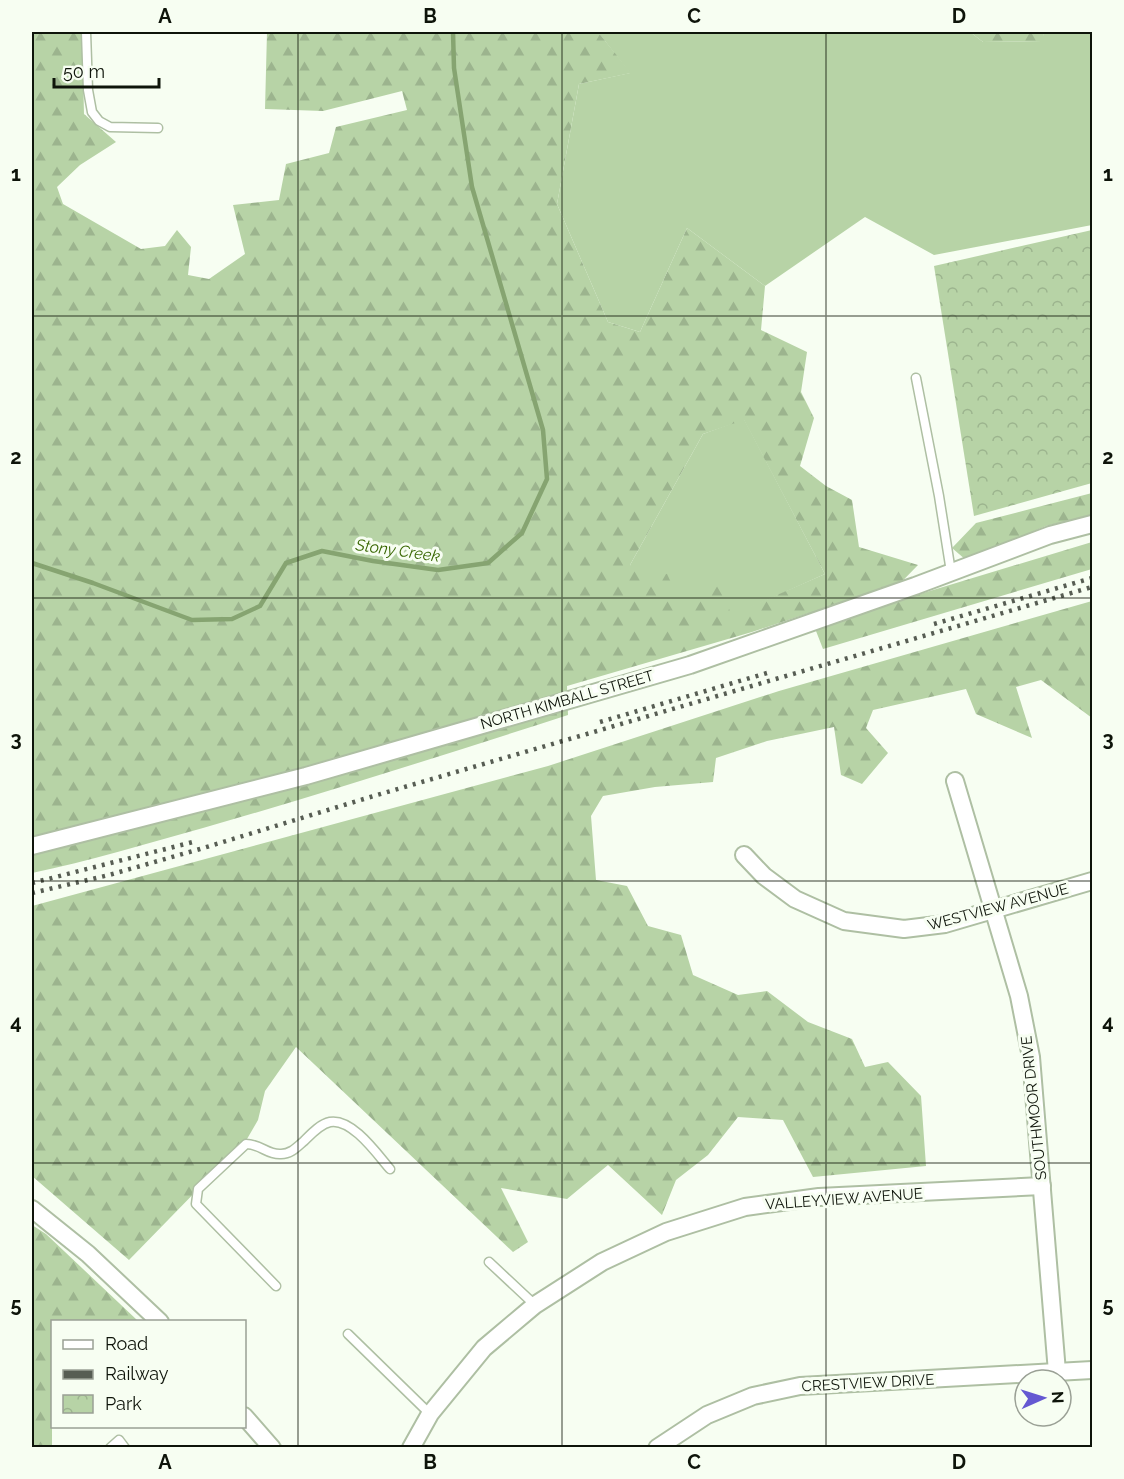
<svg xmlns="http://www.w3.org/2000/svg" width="1124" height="1479" font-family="Raleway,sans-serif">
  <defs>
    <pattern id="forest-firs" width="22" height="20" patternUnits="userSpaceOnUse" patternTransform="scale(1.5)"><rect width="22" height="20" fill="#b7d3a6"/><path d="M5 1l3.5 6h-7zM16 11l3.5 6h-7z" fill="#9cb48e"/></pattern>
    <pattern id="park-crowns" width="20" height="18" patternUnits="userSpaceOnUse" patternTransform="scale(1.5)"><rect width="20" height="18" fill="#b7d3a6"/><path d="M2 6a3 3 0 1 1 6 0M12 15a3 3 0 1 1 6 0" fill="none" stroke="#9cb48e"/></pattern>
  </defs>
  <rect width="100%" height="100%" fill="#f7fef2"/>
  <g fill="#b7d3a6">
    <path d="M598,32H970L983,42L1042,41L1044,32H1092V225L934,255L865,217L765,286L687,228L640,332L608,322L557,204L579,84L630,73Z"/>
    <path d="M744,419L825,574L731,616L685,613L630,565L703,434Z"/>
  </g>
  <g fill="url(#forest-firs)" fill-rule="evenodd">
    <path d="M32,32H82L84,114L116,142L80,165L57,187L63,204L141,249L165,246L177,230L191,247L188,275L209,279L245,254L233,205L279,200L286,164L329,153L336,127L407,110L402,91L323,111L265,109L267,32H598L631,73L579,84L557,204L608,322L640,332L687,228L765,286L761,330L807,352L801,392L814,418L800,466L826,486L852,500L859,547L918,565L877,607L1092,542V569L823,649L809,613L752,632L567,686L568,715C447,754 325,793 203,828C146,844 89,861 32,873ZM744,420L825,574L731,615L721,583L685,612L667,574L630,565L703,434Z"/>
    <path d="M970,32H1044L1043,41L983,42Z"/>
    <path d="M1092,493V515L1046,526L966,560L952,548L976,523Z"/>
    <path d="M1092,601V718L1041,680L1016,687L1032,738L976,714L966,689L873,710L866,728L888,753L862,784L841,775L834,727L767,741L716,758L713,782L655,787L603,796L591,816L596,880L627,886L648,926L681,935L693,975L738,995L767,991L808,1022L852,1039L865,1067L888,1062L921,1096L926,1166L813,1177L783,1120L738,1117L708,1155L676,1180L662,1215L608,1165L567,1199L501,1188L528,1242L513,1252L296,1047L265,1091L258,1120L247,1139L129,1260L32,1176V906L548,766L779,691Z"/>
    <path d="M32,1225L46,1234L137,1320L131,1322H52V1447H32Z"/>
  </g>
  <path fill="url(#park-crowns)" d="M1092,230V483L974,516L934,266Z"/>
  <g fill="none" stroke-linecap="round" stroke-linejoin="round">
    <path stroke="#86a471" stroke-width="4.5" d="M32,563L93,583L192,620L232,619L260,606L286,563L322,551L373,561L438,570L488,563L522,533L547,479L543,430L472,187L454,68L453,32"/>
    <g stroke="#aebfa3" stroke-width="11">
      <g id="lane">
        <path d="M86,32L88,90L92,112L99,121L110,127L158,128"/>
        <path d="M916,378L939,496L951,572"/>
        <path d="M489,1262L535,1305"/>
        <path d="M276,1286L196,1204L198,1189L246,1144C261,1144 267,1155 281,1154C291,1154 297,1147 304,1141C311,1134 320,1124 330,1122C352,1118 377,1154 390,1169"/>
        <path d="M348,1334L430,1414"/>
        <path d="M110,1448L119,1440L125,1448"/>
      </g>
    </g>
    <g stroke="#aebfa3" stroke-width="20">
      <g id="street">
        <path d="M955,781L1019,996L1031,1057L1057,1372"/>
        <path d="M32,846L306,776L690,665L915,586L1050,535L1092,524"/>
        <path d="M744,855L764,876L795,899L844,921L904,929L945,924L1092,881"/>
        <path d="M32,1209L88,1254L160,1322"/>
        <path d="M244,1416L272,1448"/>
        <path d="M411,1448L430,1414L484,1348L535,1305L602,1262L666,1232L745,1207L819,1197L1042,1186"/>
        <path d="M657,1448L707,1415L753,1396L800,1386L1092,1370"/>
      </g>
    </g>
    <use href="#lane" stroke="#fff" stroke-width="8"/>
    <use href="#street" stroke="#fff" stroke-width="16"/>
    <g stroke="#575d53" stroke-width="4.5" stroke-dasharray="3 6" stroke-linecap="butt">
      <path d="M934,624L1092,578"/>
      <path d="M600,722L767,673"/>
      <path d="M32,883L197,841"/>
      <path d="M32,893L109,875L200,849L377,795L1092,587"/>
    </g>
  </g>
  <path fill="none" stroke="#0e140a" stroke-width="1.5" stroke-opacity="0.55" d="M298,32V1448M562,32V1448M826,32V1448M32,316H1092M32,598H1092M32,881H1092M32,1163H1092"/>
  <g text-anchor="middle" stroke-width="6" stroke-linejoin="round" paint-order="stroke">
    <g font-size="15" fill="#0e140a" stroke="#f7fef2">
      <text transform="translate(567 700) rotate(-16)" y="5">NORTH KIMBALL STREET</text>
      <text transform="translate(998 907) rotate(-15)" y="5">WESTVIEW AVENUE</text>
      <text transform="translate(1034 1108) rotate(-96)" y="5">SOUTHMOOR DRIVE</text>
      <text transform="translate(844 1199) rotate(-4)" y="5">VALLEYVIEW AVENUE</text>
      <text transform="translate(868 1383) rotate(-3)" y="5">CRESTVIEW DRIVE</text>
    </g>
    <g font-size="16" font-style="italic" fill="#376600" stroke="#f7fef2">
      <text transform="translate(398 550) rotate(8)" y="6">Stony Creek</text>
    </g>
  </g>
  <rect width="1124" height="1479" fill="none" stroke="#f7fef2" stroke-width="66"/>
  <rect x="51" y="1320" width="195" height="108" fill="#f7fef2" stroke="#9aa095" stroke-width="1.5"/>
  <rect x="63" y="1340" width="30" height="9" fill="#ffffff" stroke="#9aa095" stroke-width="1.5"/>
  <text x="105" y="1350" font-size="18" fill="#0e140a">Road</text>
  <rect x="63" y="1370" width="30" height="9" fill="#575d53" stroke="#9aa095" stroke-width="1.5"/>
  <text x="105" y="1380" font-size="18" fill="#0e140a">Railway</text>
  <rect x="63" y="1395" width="30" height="18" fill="url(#park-crowns)" stroke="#9aa095" stroke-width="1.5"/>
  <text x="105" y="1410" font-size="18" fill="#0e140a">Park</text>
  <g transform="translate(1043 1398) rotate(87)"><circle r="28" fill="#f7fef2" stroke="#9aa095" stroke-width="1.5"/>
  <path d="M0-4.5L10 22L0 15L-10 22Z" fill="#6558d2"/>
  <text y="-9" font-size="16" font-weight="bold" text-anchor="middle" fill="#0e140a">N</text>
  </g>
  <path d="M54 78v9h105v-9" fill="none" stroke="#0e140a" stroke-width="3"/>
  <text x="63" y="78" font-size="18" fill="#0e140a" stroke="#f7fef2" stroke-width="4.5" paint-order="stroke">50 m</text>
  <rect x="33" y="33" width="1058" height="1413" fill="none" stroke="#0e140a" stroke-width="2"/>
  <g font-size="20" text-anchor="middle" font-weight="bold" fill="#0e140a">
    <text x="165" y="23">A</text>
    <text x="430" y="23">B</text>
    <text x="694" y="23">C</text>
    <text x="959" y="23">D</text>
    <text x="16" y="181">1</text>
    <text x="1108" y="181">1</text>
    <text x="16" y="464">2</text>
    <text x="1108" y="464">2</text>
    <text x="16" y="746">3</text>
    <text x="1108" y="746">3</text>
    <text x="16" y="1029">4</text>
    <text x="1108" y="1029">4</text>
    <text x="16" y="1312">5</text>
    <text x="1108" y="1312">5</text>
    <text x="165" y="1469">A</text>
    <text x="430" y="1469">B</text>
    <text x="694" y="1469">C</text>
    <text x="959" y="1469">D</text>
  </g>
</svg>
